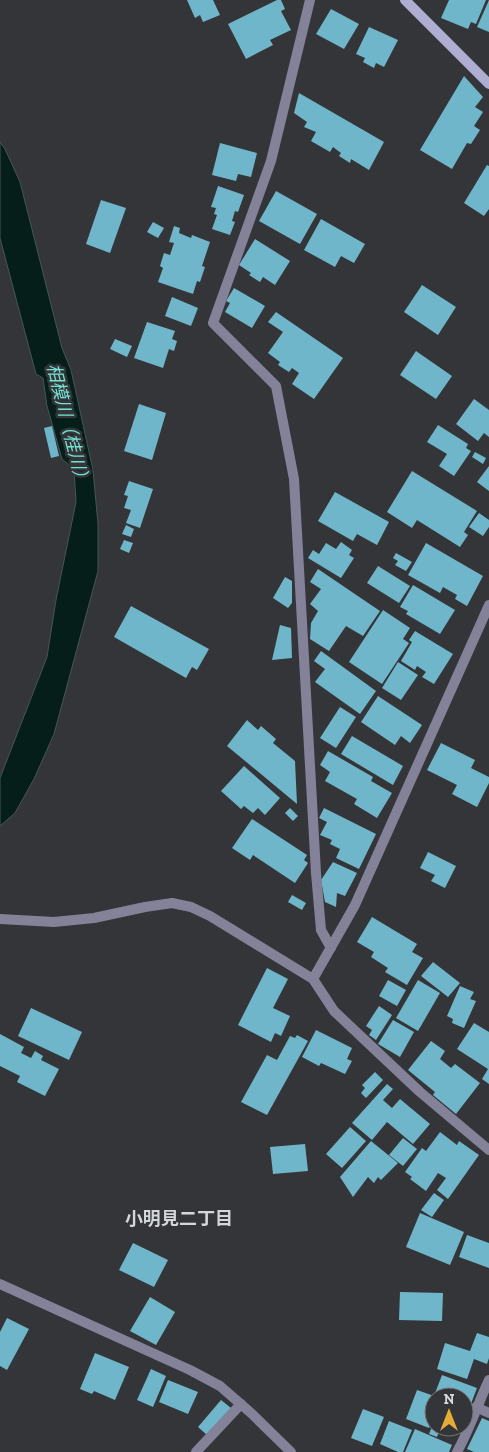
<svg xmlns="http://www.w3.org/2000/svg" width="489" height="1452" font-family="'Zilla Slab','Noto Sans JP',serif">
  <rect width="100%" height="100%" fill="#343538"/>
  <path fill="#061e1a" stroke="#455654" d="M0,142L5,149L20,182L62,348L71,370L93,470L98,524V571L54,734L34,779L15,813L0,826V778L47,657L56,600L76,502L74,469L62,459L47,406L43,378L36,374L0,238Z"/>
  <g fill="#70b6ca">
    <path d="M187,0H213L220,15L203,22L200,15L195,18Z"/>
    <path d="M277,0H281L285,9L281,11L291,30L270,40L273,45L246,59L228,24Z"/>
    <path d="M449,0H486L476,24L471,22L468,29L441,18Z"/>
    <path d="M489,0V32L477,27Z"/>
    <path d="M331,9L359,24L344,49L316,34Z"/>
    <path d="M369,27L398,40L384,67L376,63L374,68L363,62L365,58L356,54Z"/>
    <path d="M464,76L483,97L475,107L483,112L474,126L480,130L471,144L467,143L452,169L420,150Z"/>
    <path d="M299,93L384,142L369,170L351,159L350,163L339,156L341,153L333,147L330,152L311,141L316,132L304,127L307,122L294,113Z"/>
    <path d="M220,143L257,153L251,177L238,174L236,181L212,175Z"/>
    <path d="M487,165L489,166V209L484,216L464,203Z"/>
    <path d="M218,186L244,195L238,212L235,211L232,221L235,222L230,235L212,229L217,215L214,214L216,208L211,207Z"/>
    <path d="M276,191L317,214L300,244L259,221Z"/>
    <path d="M101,200L126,208L110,253L86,244Z"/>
    <path d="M321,219L365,244L354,263L341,256L335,267L304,250Z"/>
    <path d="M153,222L164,228L158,238L147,232Z"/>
    <path d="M174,226L180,228L179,233L191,238L192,235L210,242L202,266L205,267L200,282L197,281L193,294L158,282L163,268L160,266L164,253L170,255L174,243L169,242Z"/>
    <path d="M255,239L290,261L275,285L263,277L260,282L249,275L251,273L239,265Z"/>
    <path d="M422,285L456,307L438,335L404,312Z"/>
    <path d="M234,288L265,306L252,328L225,312L230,303L226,301Z"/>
    <path d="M172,297L198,308L191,326L165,316Z"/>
    <path d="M276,312L343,358L314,399L292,384L299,373L292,368L289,372L278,365L280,362L268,353L283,332L268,322Z"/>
    <path d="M147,322L175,331L172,339L177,341L174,351L169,349L163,368L134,358Z"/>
    <path d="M115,339L132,346L127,357L110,349Z"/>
    <path d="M416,351L452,376L436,399L400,375Z"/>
    <path d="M474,399L489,410V437L484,433L478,441L456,424Z"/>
    <path d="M139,404L166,413L152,460L124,451Z"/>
    <path d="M438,425L468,444L466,448L471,451L454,476L439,466L447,454L427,442Z"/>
    <path d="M52,426L59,456L51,458L44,428Z"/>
    <path d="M475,452L486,458L483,464L472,457Z"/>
    <path d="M489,466V491L477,482Z"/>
    <path d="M412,471L477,511L464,532L468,535L460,547L417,520L412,528L387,512Z"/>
    <path d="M129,481L153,489L140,528L126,523L131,510L124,508L128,496L124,495Z"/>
    <path d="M335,492L389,522L377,545L357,534L353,541L318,521Z"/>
    <path d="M479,513L489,520V527L483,536L469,527Z"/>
    <path d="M126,525L134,529L131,537L122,534Z"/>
    <path d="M124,540L133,543L129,553L120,549Z"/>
    <path d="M341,542L352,550L349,555L354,558L341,578L308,558L313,550L319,554L326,543L336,549Z"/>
    <path d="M426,543L483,576L467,606L455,599L457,595L443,587L440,593L408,575Z"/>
    <path d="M396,553L412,562L406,571L395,565L398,561L393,558Z"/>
    <path d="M378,566L410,586L399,603L367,583Z"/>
    <path d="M318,569L380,611L363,636L346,626L329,651L310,639L311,623L318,611L310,604L321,589L310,582Z"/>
    <path d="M285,577L292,581V603L288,608L273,598Z"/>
    <path d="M413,585L455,610L440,634L406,614L408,611L400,607Z"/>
    <path d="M131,606L209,649L197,670L192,667L186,678L114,637Z"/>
    <path d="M383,610L410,628L403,639L409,643L382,684L349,662Z"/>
    <path d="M280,625L291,628L292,658L272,660Z"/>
    <path d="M415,631L453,654L434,684L422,677L426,672L417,666L415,670L401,661L412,642L409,640Z"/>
    <path d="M321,651L376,691L360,714L315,682L325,669L314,661Z"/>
    <path d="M398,662L418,675L401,700L382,688Z"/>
    <path d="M378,696L422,725L410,743L401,736L395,745L361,722Z"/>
    <path d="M340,707L356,717L336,748L320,738Z"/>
    <path d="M247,720L258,730L261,726L276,739L273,743L295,761L297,804L227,746Z"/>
    <path d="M352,736L403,766L393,785L341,754Z"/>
    <path d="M441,743L475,760L471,768L489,777V783L477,807L452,794L457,785L427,770Z"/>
    <path d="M328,751L373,777L371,781L392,793L377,818L354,804L357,799L325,781L330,772L320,765Z"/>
    <path d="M244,766L280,798L265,815L258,808L253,813L244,806L241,809L221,791Z"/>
    <path d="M290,808L298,816L293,821L285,813Z"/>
    <path d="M324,808L376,834L359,869L336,858L340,849L330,844L332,840L320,835L327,822L319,818Z"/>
    <path d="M252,819L307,855L304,860L308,863L295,883L253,855L250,860L232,848Z"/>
    <path d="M428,852L456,866L445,888L431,881L435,875L420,868Z"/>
    <path d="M333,862L357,873L345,896L337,893L336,907L325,902L321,880Z"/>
    <path d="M292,895L306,903L302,910L288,902Z"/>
    <path d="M372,917L417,944L412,952L423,958L407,985L385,972L388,968L371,957L374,952L357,942Z"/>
    <path d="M433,962L460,983L448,997L421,976Z"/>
    <path d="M267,968L288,979L273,1008L290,1016L281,1036L275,1033L271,1042L238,1025Z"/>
    <path d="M388,980L406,990L397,1006L379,996Z"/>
    <path d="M418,980L440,993L418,1031L396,1018Z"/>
    <path d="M460,986L474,992L470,999L476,1001L464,1028L452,1023L453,1019L447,1016Z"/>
    <path d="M379,1006L392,1015L376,1040L369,1035L372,1030L366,1026Z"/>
    <path d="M31,1008L82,1032L69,1060L18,1036Z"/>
    <path d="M393,1020L414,1032L400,1057L378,1044Z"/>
    <path d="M474,1023L489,1032V1084L482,1079L488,1069L457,1049Z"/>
    <path d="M316,1030L352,1048L347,1059L352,1061L345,1074L321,1063L319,1066L302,1057Z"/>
    <path d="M0,1034L24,1047L21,1053L31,1058L35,1051L43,1056L41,1060L59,1069L45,1096L17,1082L20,1076L0,1066Z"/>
    <path d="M297,1035L308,1041L267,1115L241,1102L267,1055L277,1060L290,1036L295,1038Z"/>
    <path d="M431,1041L445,1051L440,1059L451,1068L455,1064L480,1083L456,1114L433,1095L435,1092L408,1070Z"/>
    <path d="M375,1072L383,1080L366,1098L361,1093L365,1088L362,1085Z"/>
    <path d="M387,1084L393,1089L383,1100L392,1108L400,1099L430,1124L413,1144L387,1122L372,1140L352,1123Z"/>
    <path d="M350,1127L366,1141L342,1168L326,1154Z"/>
    <path d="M440,1132L457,1145L459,1141L479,1155L448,1199L437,1190L446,1178L438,1173L426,1191L410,1179L412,1177L405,1172L422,1148L426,1151Z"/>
    <path d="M403,1138L417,1149L403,1166L389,1155Z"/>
    <path d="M371,1141L398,1163L381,1180L378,1177L374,1183L368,1177L353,1197L340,1177Z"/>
    <path d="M305,1144L308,1171L273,1174L270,1147Z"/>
    <path d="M434,1193L444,1200L432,1217L421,1210Z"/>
    <path d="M420,1213L464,1232L450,1265L406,1247Z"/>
    <path d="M467,1235L489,1243V1268L459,1257Z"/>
    <path d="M133,1243L168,1260L154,1287L119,1270Z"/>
    <path d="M400,1292L443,1293L442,1321L399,1320Z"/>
    <path d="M150,1297L175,1312L156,1345L130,1331Z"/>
    <path d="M7,1318L29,1329L7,1370L0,1366V1332Z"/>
    <path d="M477,1333L489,1337V1358L487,1364L474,1359L467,1379L437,1369L445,1343L470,1351Z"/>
    <path d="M95,1353L129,1367L115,1400L94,1391L92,1394L80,1389Z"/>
    <path d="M151,1369L166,1376L153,1407L137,1400Z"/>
    <path d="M442,1375L477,1388L467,1414L464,1412V1397H434V1416L429,1428L406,1419L417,1390L434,1396Z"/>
    <path d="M168,1380L198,1392L188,1414L159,1402Z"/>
    <path d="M221,1400L231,1408L207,1435L198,1427Z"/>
    <path d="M363,1409L384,1417L372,1446L351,1438Z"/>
    <path d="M482,1418L489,1421V1452H474L467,1449Z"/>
    <path d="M389,1421L412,1430L403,1452H398L380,1444Z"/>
    <path d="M415,1429L452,1445L449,1452H405Z"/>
    <path d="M431,1429L439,1432L437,1437L429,1434Z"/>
  </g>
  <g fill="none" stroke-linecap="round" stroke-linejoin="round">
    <g stroke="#838299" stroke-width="10">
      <path d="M0,1284L190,1370L220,1386L251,1413L291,1452"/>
      <path d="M196,1452L241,1404"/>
    </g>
    <g stroke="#838299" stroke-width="10">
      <path d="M310,0L271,161L213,323L276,386L294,479L316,873L321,930L331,948"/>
      <path d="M0,919L54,922L94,918L145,907L172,903L191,907L210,916L313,979L334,1011L420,1092L489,1150"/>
      <path d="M313,979L355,905L489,605"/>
      <path d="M476,1407L489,1413"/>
      <path d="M457,1452C470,1429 478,1403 489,1380"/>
    </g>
    <path stroke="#afadd2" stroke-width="10" d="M405,0L489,84"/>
  </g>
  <g text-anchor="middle" stroke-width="5" stroke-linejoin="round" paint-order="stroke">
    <g font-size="18" font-style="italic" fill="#72e3d3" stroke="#343538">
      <text transform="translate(68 425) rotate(76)" y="6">相模川（桂川）</text>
    </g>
    <g font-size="18" font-weight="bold" fill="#d4d7d9" stroke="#343538">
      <text x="179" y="1225">小明見二丁目</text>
    </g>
  </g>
  <g transform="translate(449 1412)"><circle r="24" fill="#343538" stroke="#757779"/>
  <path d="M0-4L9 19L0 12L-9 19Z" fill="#e7ac36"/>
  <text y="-8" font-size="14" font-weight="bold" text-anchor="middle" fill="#d7d9da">N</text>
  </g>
</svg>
